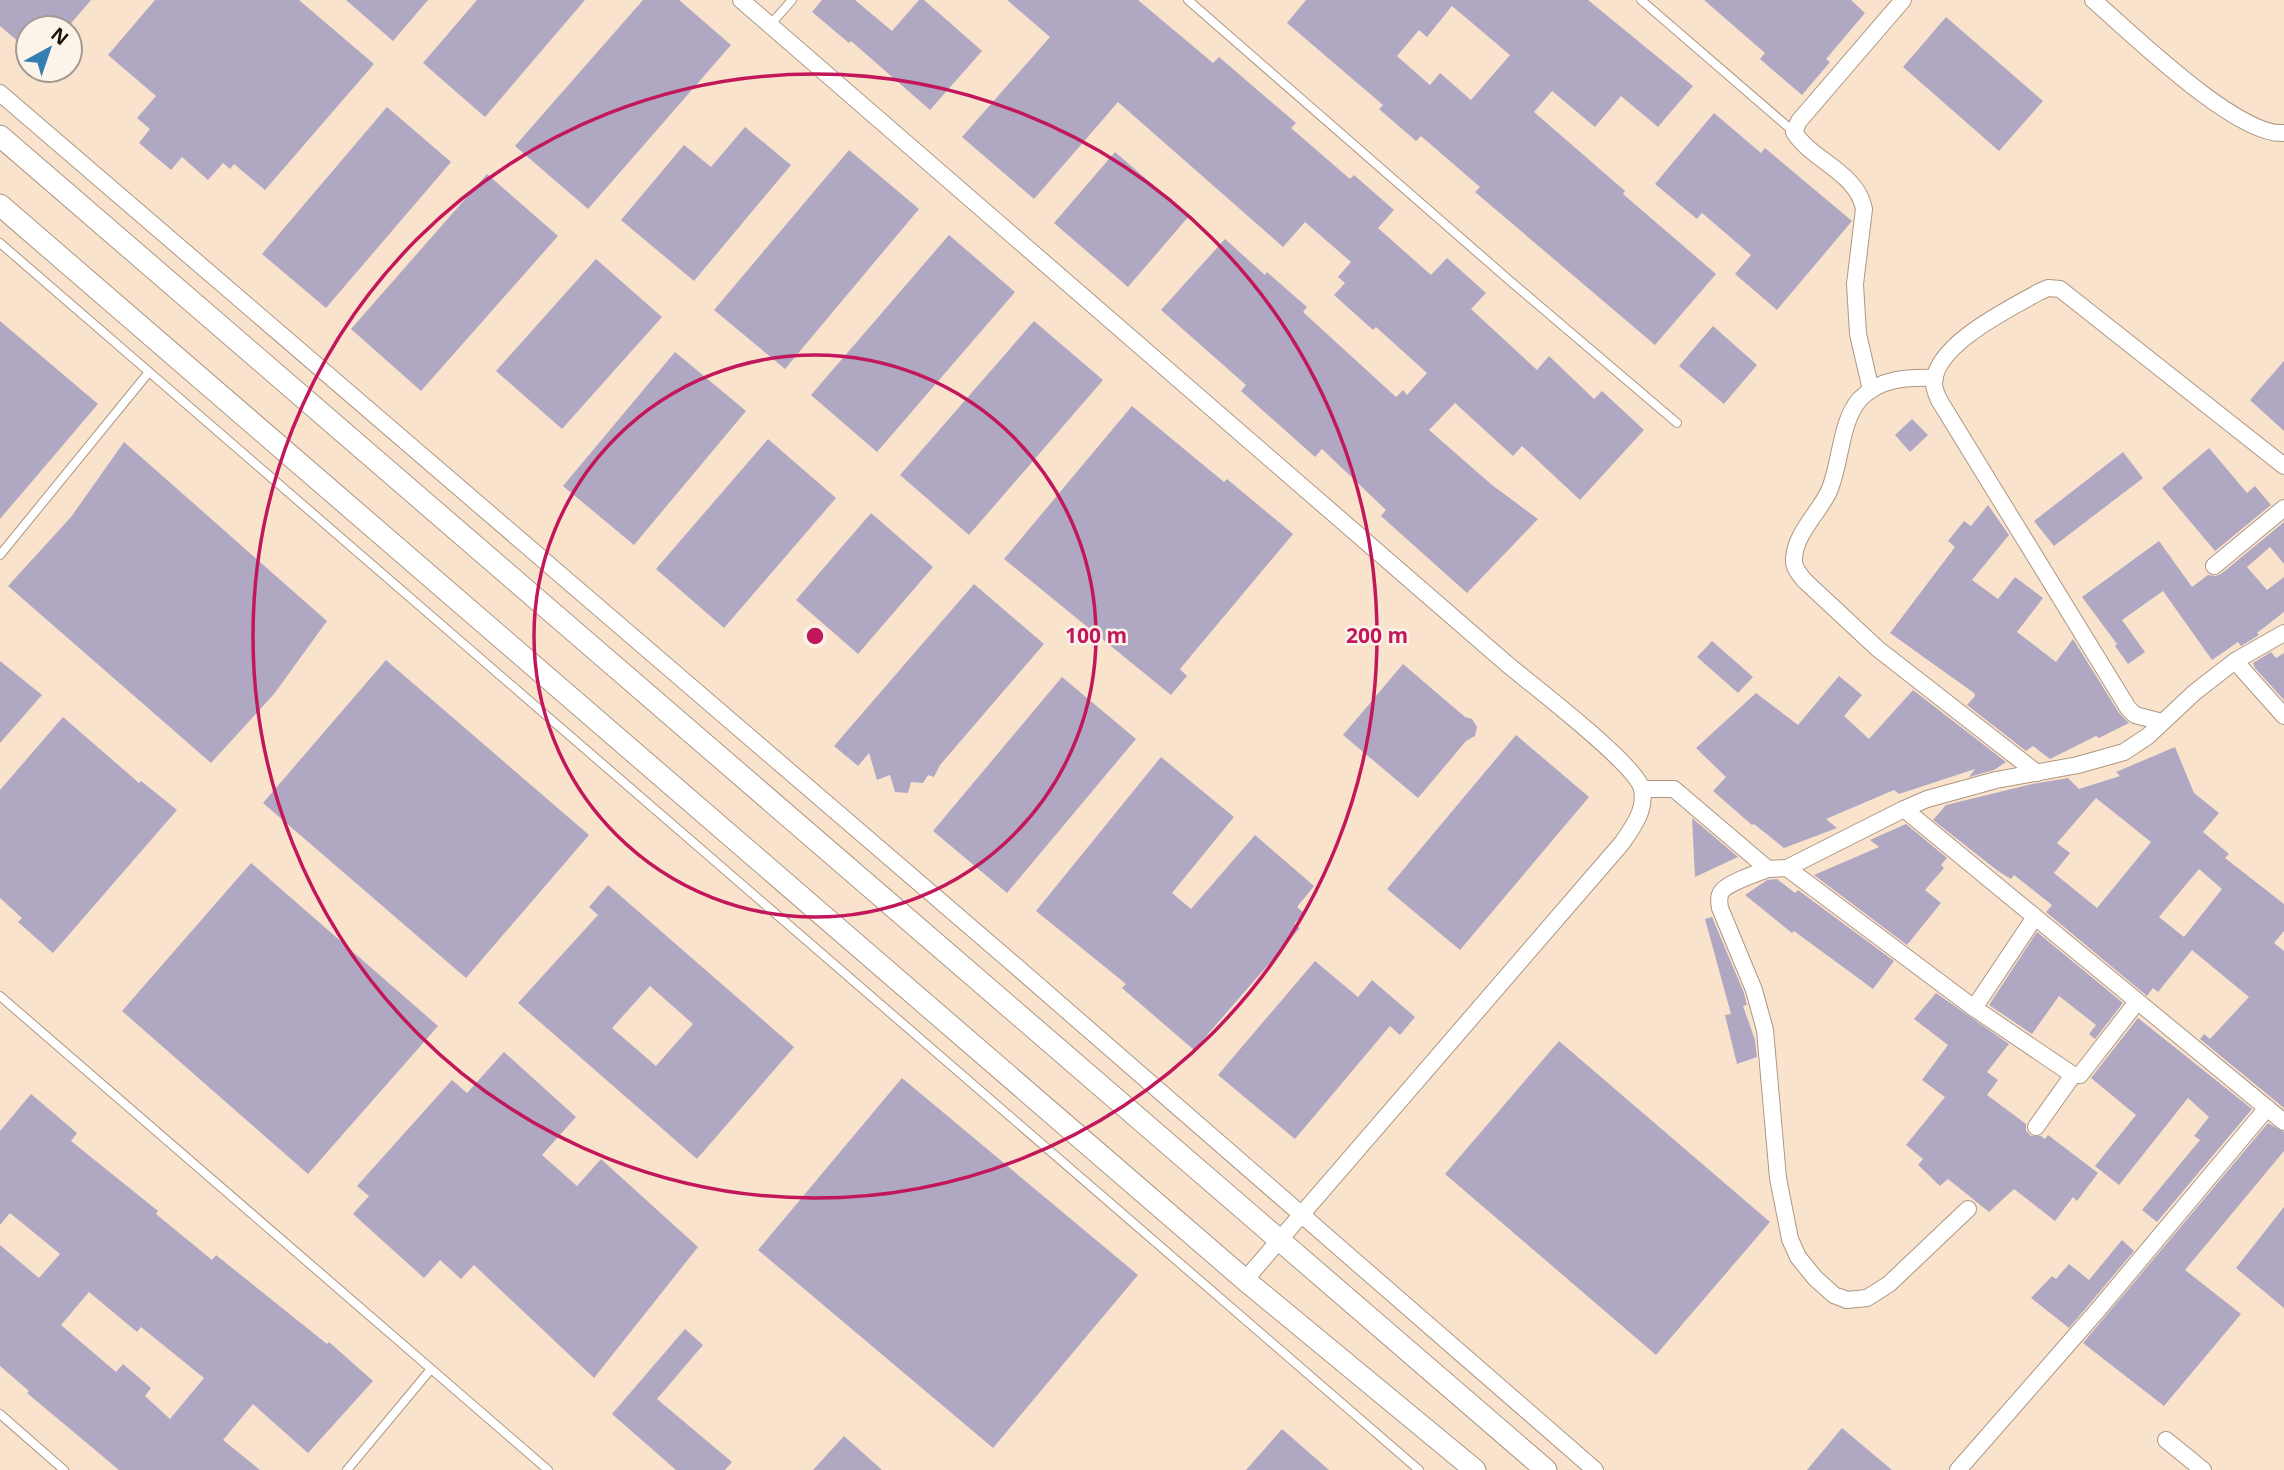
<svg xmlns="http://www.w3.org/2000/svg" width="2284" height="1470" font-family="'Open Sans',sans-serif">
  <rect width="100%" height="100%" fill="#fae3cd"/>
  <g fill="#b0a8c3" fill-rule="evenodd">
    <path d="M0,0H91L67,28H28V50L0,26Z"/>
    <path d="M155,0H299L374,64L265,190L234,164L230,169L223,163L208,180L182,157L171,170L139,143L150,129L137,118L156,96L108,55Z"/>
    <path d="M346,0H428L393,41Z"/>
    <path d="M477,0H585L485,117L423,63Z"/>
    <path d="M643,0H679L731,45L588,209L515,146Z"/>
    <path d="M822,0H855L892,31L919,0H924L982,51L930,110L851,41L849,43L812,12Z"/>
    <path d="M1007,0H1138L1213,63L1219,57L1296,123L1291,128L1350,179L1354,175L1394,210L1378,228L1431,275L1447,258L1486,293L1471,309L1537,370L1549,356L1594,399L1602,391L1644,430L1580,500L1522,446L1513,456L1455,403L1429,430L1492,485L1538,519L1467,593L1381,516L1386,510L1322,449L1315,457L1241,391L1246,385L1161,310L1225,239L1265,275L1267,272L1307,307L1303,312L1396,397L1403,390L1407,395L1427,373L1376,327L1373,330L1334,295L1345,283L1338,277L1351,262L1305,222L1283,247L1118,102L1034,199L962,137L1050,37Z"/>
    <path d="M1306,0H1588L1693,86L1658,127L1621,96L1595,127L1552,91L1534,112L1625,191L1623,194L1716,274L1655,345L1475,192L1480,187L1421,136L1416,141L1379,109L1383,105L1287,23ZM1452,6L1510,55L1471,100L1440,73L1430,85L1397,56L1419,30L1427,37Z"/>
    <path d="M1704,0H1851L1865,13L1826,59L1830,62L1802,95L1760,59L1765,53Z"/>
    <path d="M1946,17L2043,101L1999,151L1903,67Z"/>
    <path d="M387,107L451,162L326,308L262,254Z"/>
    <path d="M1714,113L1761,153L1765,148L1852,221L1777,310L1735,274L1751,255L1702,213L1697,219L1655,184Z"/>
    <path d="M745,127L791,165L694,281L621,220L684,145L711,167Z"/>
    <path d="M849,150L919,209L785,369L714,310Z"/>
    <path d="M1115,152L1189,216L1128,287L1054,223Z"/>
    <path d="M487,174L558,236L421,391L351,329Z"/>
    <path d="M949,235L1015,292L877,452L811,395Z"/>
    <path d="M596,259L662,317L562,429L496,371Z"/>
    <path d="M0,321L98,404L0,519Z"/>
    <path d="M1034,321L1103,380L969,535L900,475Z"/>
    <path d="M1713,326L1757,365L1724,404L1679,366Z"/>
    <path d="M675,352L746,411L634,545L563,486Z"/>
    <path d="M2284,361V431L2250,400Z"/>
    <path d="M1132,406L1224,482L1227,479L1293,534L1180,669L1187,676L1171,695L1004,559Z"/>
    <path d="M1912,419L1928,435L1910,452L1895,435Z"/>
    <path d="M768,439L836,498L724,628L656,569Z"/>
    <path d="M124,442L327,621L274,694L211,763L8,586L71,517Z"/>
    <path d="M2209,448L2247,493L2255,486L2271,505L2215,551L2162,488Z"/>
    <path d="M2123,452L2143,478L2054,546L2034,521Z"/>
    <path d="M1988,505L2009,535L1972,580L1998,599L2015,577L2043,598L2017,632L2056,662L2073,639L2119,713L2129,723L2099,738L2096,736L2050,759L2033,746L2026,751L1967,705L1975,696L1974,693L1890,633L1955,547L1948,541L1964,521L1971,526Z"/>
    <path d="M871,513L933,567L858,654L796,600Z"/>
    <path d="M2284,522V564L2270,547L2247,567L2267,590L2284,577V612L2257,633L2259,635L2241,646L2238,642L2212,660L2163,591L2122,620L2145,652L2128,664L2115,646L2117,644L2082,597L2159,541L2192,587L2208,575L2215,576L2221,574Z"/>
    <path d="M974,584L1044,644L940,765L934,777L928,775L923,783L911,782L908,793L895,792L890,775L877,780L869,753L858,766L834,746Z"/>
    <path d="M1712,641L1753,677L1738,693L1697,657Z"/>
    <path d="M2271,652L2276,658L2284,653V700L2255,668L2253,663Z"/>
    <path d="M386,660L589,835L466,978L263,803Z"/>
    <path d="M0,661L42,695L0,743Z"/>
    <path d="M1403,664L1465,717L1472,719L1477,727L1475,736L1466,741L1418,798L1343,735Z"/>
    <path d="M1839,676L1862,695L1844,716L1869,739L1913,690L2006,762L1994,770L1969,777L1975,769L1899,794L1894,790L1826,819L1837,828L1784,848L1754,824L1752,825L1713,791L1726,777L1696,748L1756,693L1798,725Z"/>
    <path d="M1062,677L1136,739L1007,893L933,831Z"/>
    <path d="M63,717L139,783L141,781L177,810L53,953L18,922L22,918L0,898V790Z"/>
    <path d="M1516,735L1589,797L1460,950L1387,889Z"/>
    <path d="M2175,747L2194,793L2219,813L2203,832L2229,854L2225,858L2284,904V931L2274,943L2284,951V1108L2200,1039L2204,1034L2210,1039L2249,997L2192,950L2158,992L2153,988L2147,996L2046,912L2052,905L2014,875L2011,879L1998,871L1933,820L1946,805L2032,784L2068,778L2079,789L2120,776L2116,772ZM2096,798L2151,842L2097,908L2054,873L2070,853L2057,843ZM2199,869L2222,889L2184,937L2159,917Z"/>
    <path d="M1161,757L1234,817L1172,893L1191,909L1255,835L1314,886L1297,907L1304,913L1294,924L1300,928L1194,1050L1122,988L1126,984L1036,911Z"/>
    <path d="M1692,818L1738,857L1695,877Z"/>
    <path d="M1906,824L1947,858L1941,865L1944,868L1925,890L1941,903L1907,945L1814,875L1879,847L1870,840Z"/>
    <path d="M251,863L438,1026L308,1174L122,1011Z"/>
    <path d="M1777,879L1795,893L1798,890L1894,961L1873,989L1794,931L1792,933L1745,895L1767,880Z"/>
    <path d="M608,885L794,1047L697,1159L518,1003L598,915L589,907ZM650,986L693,1024L656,1066L612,1028Z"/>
    <path d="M1712,917L1744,993L1747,1005L1743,1006L1755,1040L1757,1057L1737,1064L1725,1015L1731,1014L1705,919Z"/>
    <path d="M2037,932L2123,1003L2095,1039L2089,1034L2096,1025L2059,996L2032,1034L1989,1005Z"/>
    <path d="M1315,961L1358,997L1372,980L1415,1017L1400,1035L1390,1026L1295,1139L1218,1075Z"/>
    <path d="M1936,993L2009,1044L1987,1072L1998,1080L1987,1095L2026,1124V1131L2031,1136H2041L2045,1139L2048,1135L2098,1173L2077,1201L2073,1197L2055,1221L2014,1189L1989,1212L1948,1179L1940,1186L1918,1165L1923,1159L1906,1145L1945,1097L1922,1080L1948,1045L1914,1019Z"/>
    <path d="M2138,1018L2252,1109L2157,1222L2142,1210L2200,1140L2194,1136L2209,1117L2188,1098L2119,1185L2095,1166L2136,1115L2091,1078Z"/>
    <path d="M1559,1041L1770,1222L1656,1355L1445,1174Z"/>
    <path d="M504,1052L576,1117L542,1155L577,1186L601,1159L698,1247L594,1378L474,1265L461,1279L440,1260L424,1278L353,1214L369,1196L357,1186L452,1080L467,1093Z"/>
    <path d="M902,1078L1138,1275L993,1448L758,1250Z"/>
    <path d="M31,1094L77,1133L71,1141L158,1211L156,1214L212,1260L216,1255L327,1344L329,1342L373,1381L308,1453L253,1404L223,1440L260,1470H119L27,1393L29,1391L0,1366V1245L39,1278L60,1254L10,1213L0,1225V1131ZM89,1292L137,1332L141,1327L204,1378L170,1419L145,1396L151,1388L123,1364L116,1372L61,1325Z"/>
    <path d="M2268,1123L2284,1132V1151L2185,1270L2241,1314L2164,1406L2083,1343Z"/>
    <path d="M2284,1207V1308L2236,1268Z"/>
    <path d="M2122,1240L2134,1251L2069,1328L2031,1298L2052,1276L2056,1279L2069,1264L2089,1280Z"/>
    <path d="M685,1329L703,1345L657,1399L732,1462L725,1470H676L612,1414Z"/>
    <path d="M1842,1428L1892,1470H1807Z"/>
    <path d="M1282,1429L1329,1470H1246Z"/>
    <path d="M844,1436L882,1470H813Z"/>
  </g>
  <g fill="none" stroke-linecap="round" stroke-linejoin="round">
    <g stroke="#ad9783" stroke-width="10">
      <g id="lane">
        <path d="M1188,0L1509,280L1677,423"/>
        <path d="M1641,0L1794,132"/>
        <path d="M770,25L792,0"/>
        <path d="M0,243L1419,1470"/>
        <path d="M0,555L149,372"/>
        <path d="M0,996L548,1470"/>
        <path d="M0,1414L64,1470"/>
        <path d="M347,1470L431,1369"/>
      </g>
    </g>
    <g stroke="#ad9783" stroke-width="18">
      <g id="street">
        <path d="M741,0L1507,664C1532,685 1636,764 1642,789C1646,810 1633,827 1622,843L1245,1280"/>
        <path d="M2093,0C2130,32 2237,137 2284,133"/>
        <path d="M0,93L1010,961L1595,1470"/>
        <path d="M1935,378C1908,377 1880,378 1860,399C1840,421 1841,464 1829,491C1819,513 1796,532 1794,558C1793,567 1799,574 1805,581L1878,649L2037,773"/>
        <path d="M1871,390L1858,334L1855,284L1864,209C1857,172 1812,161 1794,132L1799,121L1903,0"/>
        <path d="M2214,566L2284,508"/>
        <path d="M2235,661L2284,716"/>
        <path d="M2162,722L2135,715L2128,708L1939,400C1937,395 1934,389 1934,384C1934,345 2009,309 2039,292L2048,288L2060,289L2284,466"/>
        <path d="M1642,789H1674L1768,869L1787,868L1904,809L1927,799L1996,780L2078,765L2124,752L2148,736L2195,692L2235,661L2284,633"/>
        <path d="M1904,809L2284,1122"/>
        <path d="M1787,868L1974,1008L2073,1075"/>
        <path d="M1768,869C1757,873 1728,883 1722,891C1718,896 1719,902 1720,908L1754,990L1765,1030L1778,1178L1790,1239L1798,1257L1815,1278L1834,1295L1847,1300L1867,1298L1889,1284L1968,1209"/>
        <path d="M1974,1008L2035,917"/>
        <path d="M2036,1127L2073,1075H2080L2137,1002"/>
        <path d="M2166,1440L2203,1470"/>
        <path d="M1958,1470L2097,1311L2267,1108"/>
      </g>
    </g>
    <g stroke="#ad9783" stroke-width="23">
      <g id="secondary">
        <path d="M0,136L1546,1470"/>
        <path d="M0,205L1245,1280L1475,1470"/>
      </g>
    </g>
    <use href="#lane" stroke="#fff" stroke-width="8"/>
    <use href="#street" stroke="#fff" stroke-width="16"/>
    <use href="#secondary" stroke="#fff" stroke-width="21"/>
  </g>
  <g fill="none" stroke="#c2185b" stroke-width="3.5">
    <circle cx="815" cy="636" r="281"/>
    <circle cx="815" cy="636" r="562"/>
  </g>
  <circle cx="815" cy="636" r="10" fill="#c2185b" stroke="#fcf3ea" stroke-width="3.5"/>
  <g font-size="21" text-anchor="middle" font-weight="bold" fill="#c2185b" stroke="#fcf3ea" stroke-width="5" stroke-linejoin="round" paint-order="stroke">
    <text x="1096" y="643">100 m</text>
    <text x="1377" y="643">200 m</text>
  </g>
  <g transform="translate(49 49) rotate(40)"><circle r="33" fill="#fcf3ea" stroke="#a29991" stroke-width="2"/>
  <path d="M0-5L12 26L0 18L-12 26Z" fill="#347eb1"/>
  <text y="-10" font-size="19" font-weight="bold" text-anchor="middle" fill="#1a120b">N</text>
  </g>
</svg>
